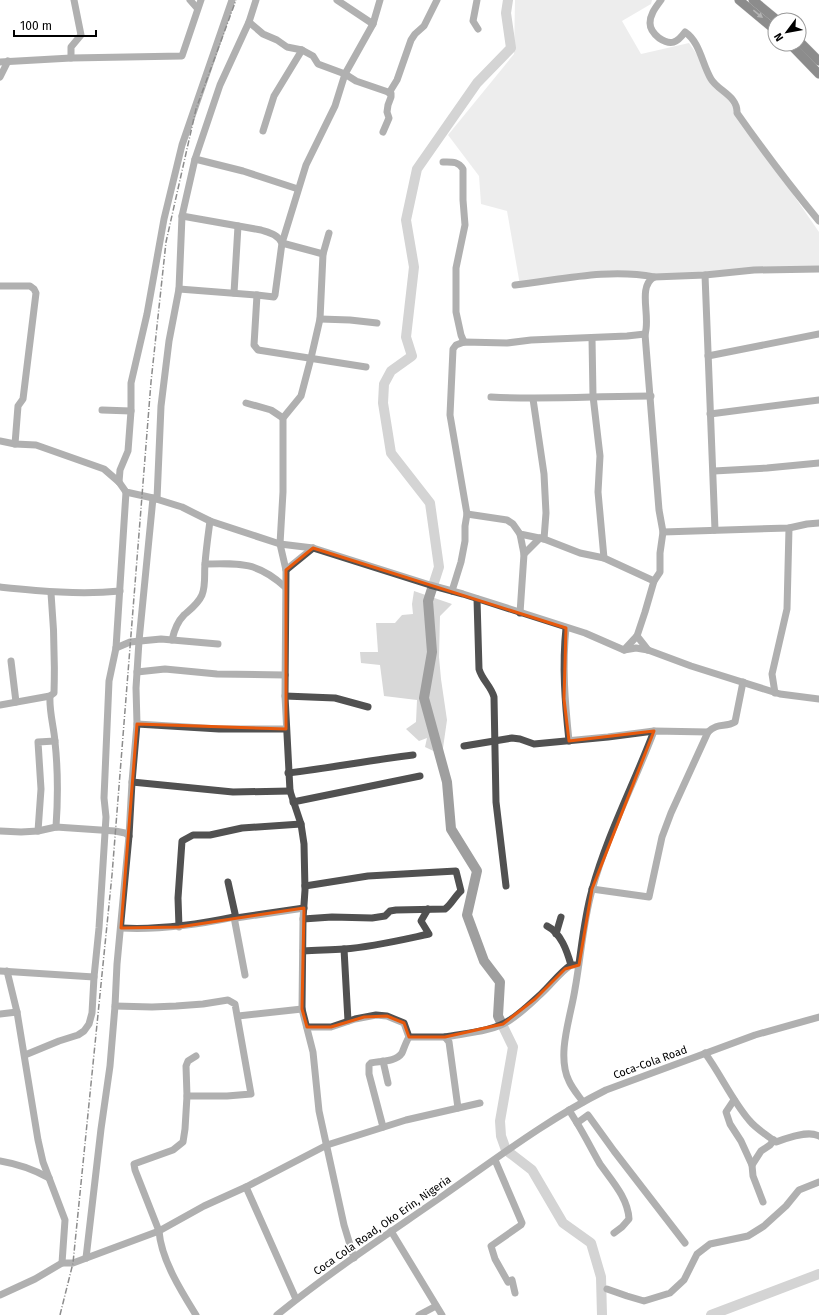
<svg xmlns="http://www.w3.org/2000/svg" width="819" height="1315" font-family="'Fira Sans',sans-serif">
  <rect width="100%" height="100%" fill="#fff"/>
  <g fill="#d8d8d8">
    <path d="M515,0H652L651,4L622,21L641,54L689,43L819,232V267L654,277L579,273L520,285L507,211L481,204L479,176L448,135L514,54Z"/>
    <path d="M414,591L452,604L440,616L439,657L441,679L447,720L442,755L425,747L427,738L419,741L406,729L416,722L417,700L384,696L380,665L361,663L360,652H378L376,623H395L402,615L413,614L412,604Z"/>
  </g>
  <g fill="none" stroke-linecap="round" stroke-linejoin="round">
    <g stroke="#9f9f9f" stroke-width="10">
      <path d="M508,0L506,13L511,48L477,83L417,169L406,220L414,267L406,337L412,356L391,371L384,384L383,403L391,453L430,503L439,567L428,601L432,652L424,698L447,782L451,829L477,871L467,915L484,961L500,982L498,1016L513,1047L500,1121L501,1136L506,1150L532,1170L563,1223L591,1243L601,1277L602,1315"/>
      <path d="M711,1315L819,1274"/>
    </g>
    <g stroke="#dbdbdb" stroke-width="10">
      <g id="major">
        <path d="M739,0L775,30"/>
        <path d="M753,0L777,20"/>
        <path d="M799,41L819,61"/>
        <path d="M790,44L819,74"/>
      </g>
    </g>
    <g stroke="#515151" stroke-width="7">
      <path d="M190,0L197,8"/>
      <path d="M256,0L249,22L263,34L277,40L287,47L302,50L313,56L318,64L345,74L356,81L391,93V97L388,105L387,112L389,118L383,132"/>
      <path d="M337,0L373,24"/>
      <path d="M477,0L473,21L478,29"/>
      <path d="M661,0C656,7 650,14 650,23C650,30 654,34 659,38C671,46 677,43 685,32C700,42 702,64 711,79C718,91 738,96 737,113C763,150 790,186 819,221"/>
      <path d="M249,22L220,85L195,159L243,171L298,189"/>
      <path d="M71,58V47L81,35L74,0"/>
      <path d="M0,62L71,58L182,56L201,0"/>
      <path d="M0,77L8,61"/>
      <path d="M389,93L397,80L411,40L415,34L424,26L437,0"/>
      <path d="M263,131L274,96L302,50"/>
      <path d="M443,162C452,162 458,161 463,169V200L465,225L456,268V312L461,335L464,342"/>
      <path d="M182,216L261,230C270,233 277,234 282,243L323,254"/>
      <path d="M329,233L323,254L320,319L311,358L301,396L283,418V492L280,544L286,570L285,696L290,791L301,824L304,844L305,890L303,919L302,1009L313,1052L319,1111L344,1225L354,1258"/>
      <path d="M705,275L715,530"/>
      <path d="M515,285C560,280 608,268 654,277"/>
      <path d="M0,286H30L34,289L36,293L23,399L18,406L15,444"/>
      <path d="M179,289L257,295"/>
      <path d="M234,293L238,226"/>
      <path d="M320,319L350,320L377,323"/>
      <path d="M592,338L593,396L600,456L598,492L604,558"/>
      <path d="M708,356L819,334"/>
      <path d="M366,367L258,350L254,345L257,295L274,297L275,295L282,243L306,165L335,106L345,74L373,24L380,0"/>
      <path d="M491,397C544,400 597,396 651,396"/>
      <path d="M533,399L544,474L546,513L544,539"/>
      <path d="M246,403L271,410L283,418"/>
      <path d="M102,410L131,411"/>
      <path d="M710,414L819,400"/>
      <path d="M0,441L15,444L36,445L104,469L119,482L126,492L153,498L182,507L210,521L280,544L313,548L430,585L463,594L585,633L624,650L636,648L648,650L691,666L780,694L819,699"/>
      <path d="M714,471L767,468L819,463"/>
      <path d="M119,482L120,470L128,451L131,411V383L147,314L164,219L182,145L232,0"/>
      <path d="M157,499L161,406L169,341L179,289L182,216L195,159"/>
      <path d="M467,514L507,520L513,524L520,534L544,539L580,553L604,558L654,581"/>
      <path d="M663,532L789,528L807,524L819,523"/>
      <path d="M520,534L524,554"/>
      <path d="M205,564C240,563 258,562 285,587"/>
      <path d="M286,570L313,548"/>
      <path d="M0,587C40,591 79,595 120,591"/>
      <path d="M452,591L461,562L465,541V526L467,514L450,415L453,349L456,345L464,342L507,343L531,340L627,336L645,334"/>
      <path d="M51,593C54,626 55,659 54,693L50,696C49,712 54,727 55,742C58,770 58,799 56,827"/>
      <path d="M477,599L479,669C482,680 491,686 494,697L496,802L506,886"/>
      <path d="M520,613L524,554L540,538"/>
      <path d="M566,628C562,666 565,703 569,741"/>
      <path d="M637,636L648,650"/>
      <path d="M172,640C174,631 177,622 184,615C191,609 198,604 202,595C206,585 204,574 205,564C206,550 208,536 210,521"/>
      <path d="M116,648L130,642L161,639L218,644"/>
      <path d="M624,650L637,636L645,612L654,581L660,572V553L663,532L659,510L645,334C651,317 637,287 654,277L705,275L754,270L819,269"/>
      <path d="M11,661L16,702"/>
      <path d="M137,672L165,669L217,674L285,675"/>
      <path d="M775,693L772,674L787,609L789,528"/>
      <path d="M285,696L335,698L368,707"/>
      <path d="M0,705L50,696"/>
      <path d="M137,724L219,729H286"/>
      <path d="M464,746L512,738L520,739L534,744L608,737L654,731L708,732"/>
      <path d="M288,773C330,768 371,760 413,755"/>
      <path d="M132,782L233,792L290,791"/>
      <path d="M293,802L420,776"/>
      <path d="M0,831L21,832L38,831L56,827L115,831L125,833L129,836L117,964L115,1006L110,1066L101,1129L86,1258"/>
      <path d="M38,831L41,789L38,742L55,741"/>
      <path d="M129,836L132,782L137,724L136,688L139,641L153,498"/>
      <path d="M228,882L236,918"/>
      <path d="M592,889L649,897L662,837L671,813L708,732C718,722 725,728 735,722L743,682"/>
      <path d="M234,917L245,975"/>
      <path d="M303,919L332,917L372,918L385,916L390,911L396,910L445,909C451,905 455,896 461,891L456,871L368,876L305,886"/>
      <path d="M547,926C561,933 567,951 571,965H575"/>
      <path d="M179,927L178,898L182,841L193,835H210L242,828L301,824"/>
      <path d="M121,928C159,930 196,925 234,917L236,918L304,908"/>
      <path d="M556,934L561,917"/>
      <path d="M344,949L348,1021"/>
      <path d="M303,951C317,950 330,950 344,949C372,947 401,940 429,934L421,921L428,909"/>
      <path d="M0,971L94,977L99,928L106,817L104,798L109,681L116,648L126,492"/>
      <path d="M7,971L17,1012L38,1140L43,1162L65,1220L62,1263"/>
      <path d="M115,1006L152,1007L176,1006L203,1004L228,1000L235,1004L251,1094L227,1096H187L185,1129L183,1142L173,1150L134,1164L135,1170L159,1231C161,1259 181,1291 196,1315"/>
      <path d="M0,1014L17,1012"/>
      <path d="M238,1016L302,1009"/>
      <path d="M307,1027H331L355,1019L376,1015L387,1016L404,1023L409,1037H445L449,1042L458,1108"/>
      <path d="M445,1037C466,1033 492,1032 510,1020C521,1013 531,1003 541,994C551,985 560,972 571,965"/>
      <path d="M705,1053C721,1075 732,1100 749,1120C756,1129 767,1135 776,1142C787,1138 808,1130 819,1136"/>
      <path d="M25,1055L59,1041L78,1035L84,1031L89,1024L92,1013L94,977"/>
      <path d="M383,1061L388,1083"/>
      <path d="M187,1096L186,1066L188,1061L196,1056"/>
      <path d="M734,1100L726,1112L730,1124L741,1141L752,1165"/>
      <path d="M583,1102C578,1095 572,1088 569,1081C556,1055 571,1016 575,989C581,956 583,922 592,890C607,835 634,784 654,731"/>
      <path d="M569,1110L577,1123L588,1115L614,1151L685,1243"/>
      <path d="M577,1123C585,1136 592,1150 600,1164C612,1181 628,1198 629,1219L622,1227L614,1233"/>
      <path d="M383,1127L369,1074V1065L371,1063C380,1061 396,1062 402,1053C404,1048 406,1042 409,1037"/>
      <path d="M495,1160L522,1223L521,1225L491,1246L495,1259L508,1282L512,1280L515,1293"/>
      <path d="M0,1161C18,1164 33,1169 49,1178"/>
      <path d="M246,1187L296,1299"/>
      <path d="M763,1202L753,1176L752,1165L761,1151L770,1145L774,1140"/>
      <path d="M391,1231L442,1315"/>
      <path d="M607,1289L627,1296L644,1301L670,1293L684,1280L697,1254L710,1244L748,1236L764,1226L786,1206L799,1190L819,1182"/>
      <path d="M0,1295L35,1279L62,1263H73L159,1231L204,1206L246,1187L327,1145L406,1120L480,1103"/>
      <path d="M277,1315C330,1272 388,1234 444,1195C497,1158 548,1119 606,1090L755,1035L819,1017"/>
      <path d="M419,1315L436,1306"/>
    </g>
    <use href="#major" stroke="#000" stroke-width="9"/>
    <path stroke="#000" stroke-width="1.5" stroke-dasharray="6 2 1 2" stroke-linecap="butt" d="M60,1315L73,1263L112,875L151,382L166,242L196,109L236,0"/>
  </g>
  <defs><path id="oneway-solid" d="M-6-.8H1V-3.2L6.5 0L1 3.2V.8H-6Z"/></defs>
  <use fill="#595959" href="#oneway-solid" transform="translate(758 14) rotate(39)"/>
  <path d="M0 0H819V1315H0ZM313,548L566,628L564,699L569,741L654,731L592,889L579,965L565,969L535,999L503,1024L445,1037H409L404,1023L387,1016L364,1017L331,1027H307L302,1009L304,908L179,927L121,928L137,724L286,729V570Z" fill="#fff" fill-opacity=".55" fill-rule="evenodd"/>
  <path fill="none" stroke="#e8590c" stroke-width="3" stroke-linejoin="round" d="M313,548L566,628L564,699L569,741L654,731L592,889L579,965L565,969L535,999L503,1024L445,1037H409L404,1023L387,1016L364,1017L331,1027H307L302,1009L304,908L179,927L121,928L137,724L286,729V570Z"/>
  <g text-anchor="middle" stroke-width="3.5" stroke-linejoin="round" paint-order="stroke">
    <g font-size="11" fill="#000" stroke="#fff">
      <text transform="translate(650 1062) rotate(-20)" y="4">Coca-Cola Road</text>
      <text transform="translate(382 1225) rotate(-35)" y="4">Coca Cola Road, Oko Erin, Nigeria</text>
    </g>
  </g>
  <g transform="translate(787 32) rotate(238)"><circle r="19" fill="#ffffff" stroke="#999999"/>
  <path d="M0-3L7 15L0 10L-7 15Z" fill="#000000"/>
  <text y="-6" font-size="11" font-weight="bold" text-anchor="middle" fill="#000000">N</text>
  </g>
  <path d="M14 30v6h82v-6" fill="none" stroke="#000000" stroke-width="2"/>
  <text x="20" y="30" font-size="12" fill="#000000" stroke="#ffffff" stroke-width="3" paint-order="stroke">100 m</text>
</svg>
